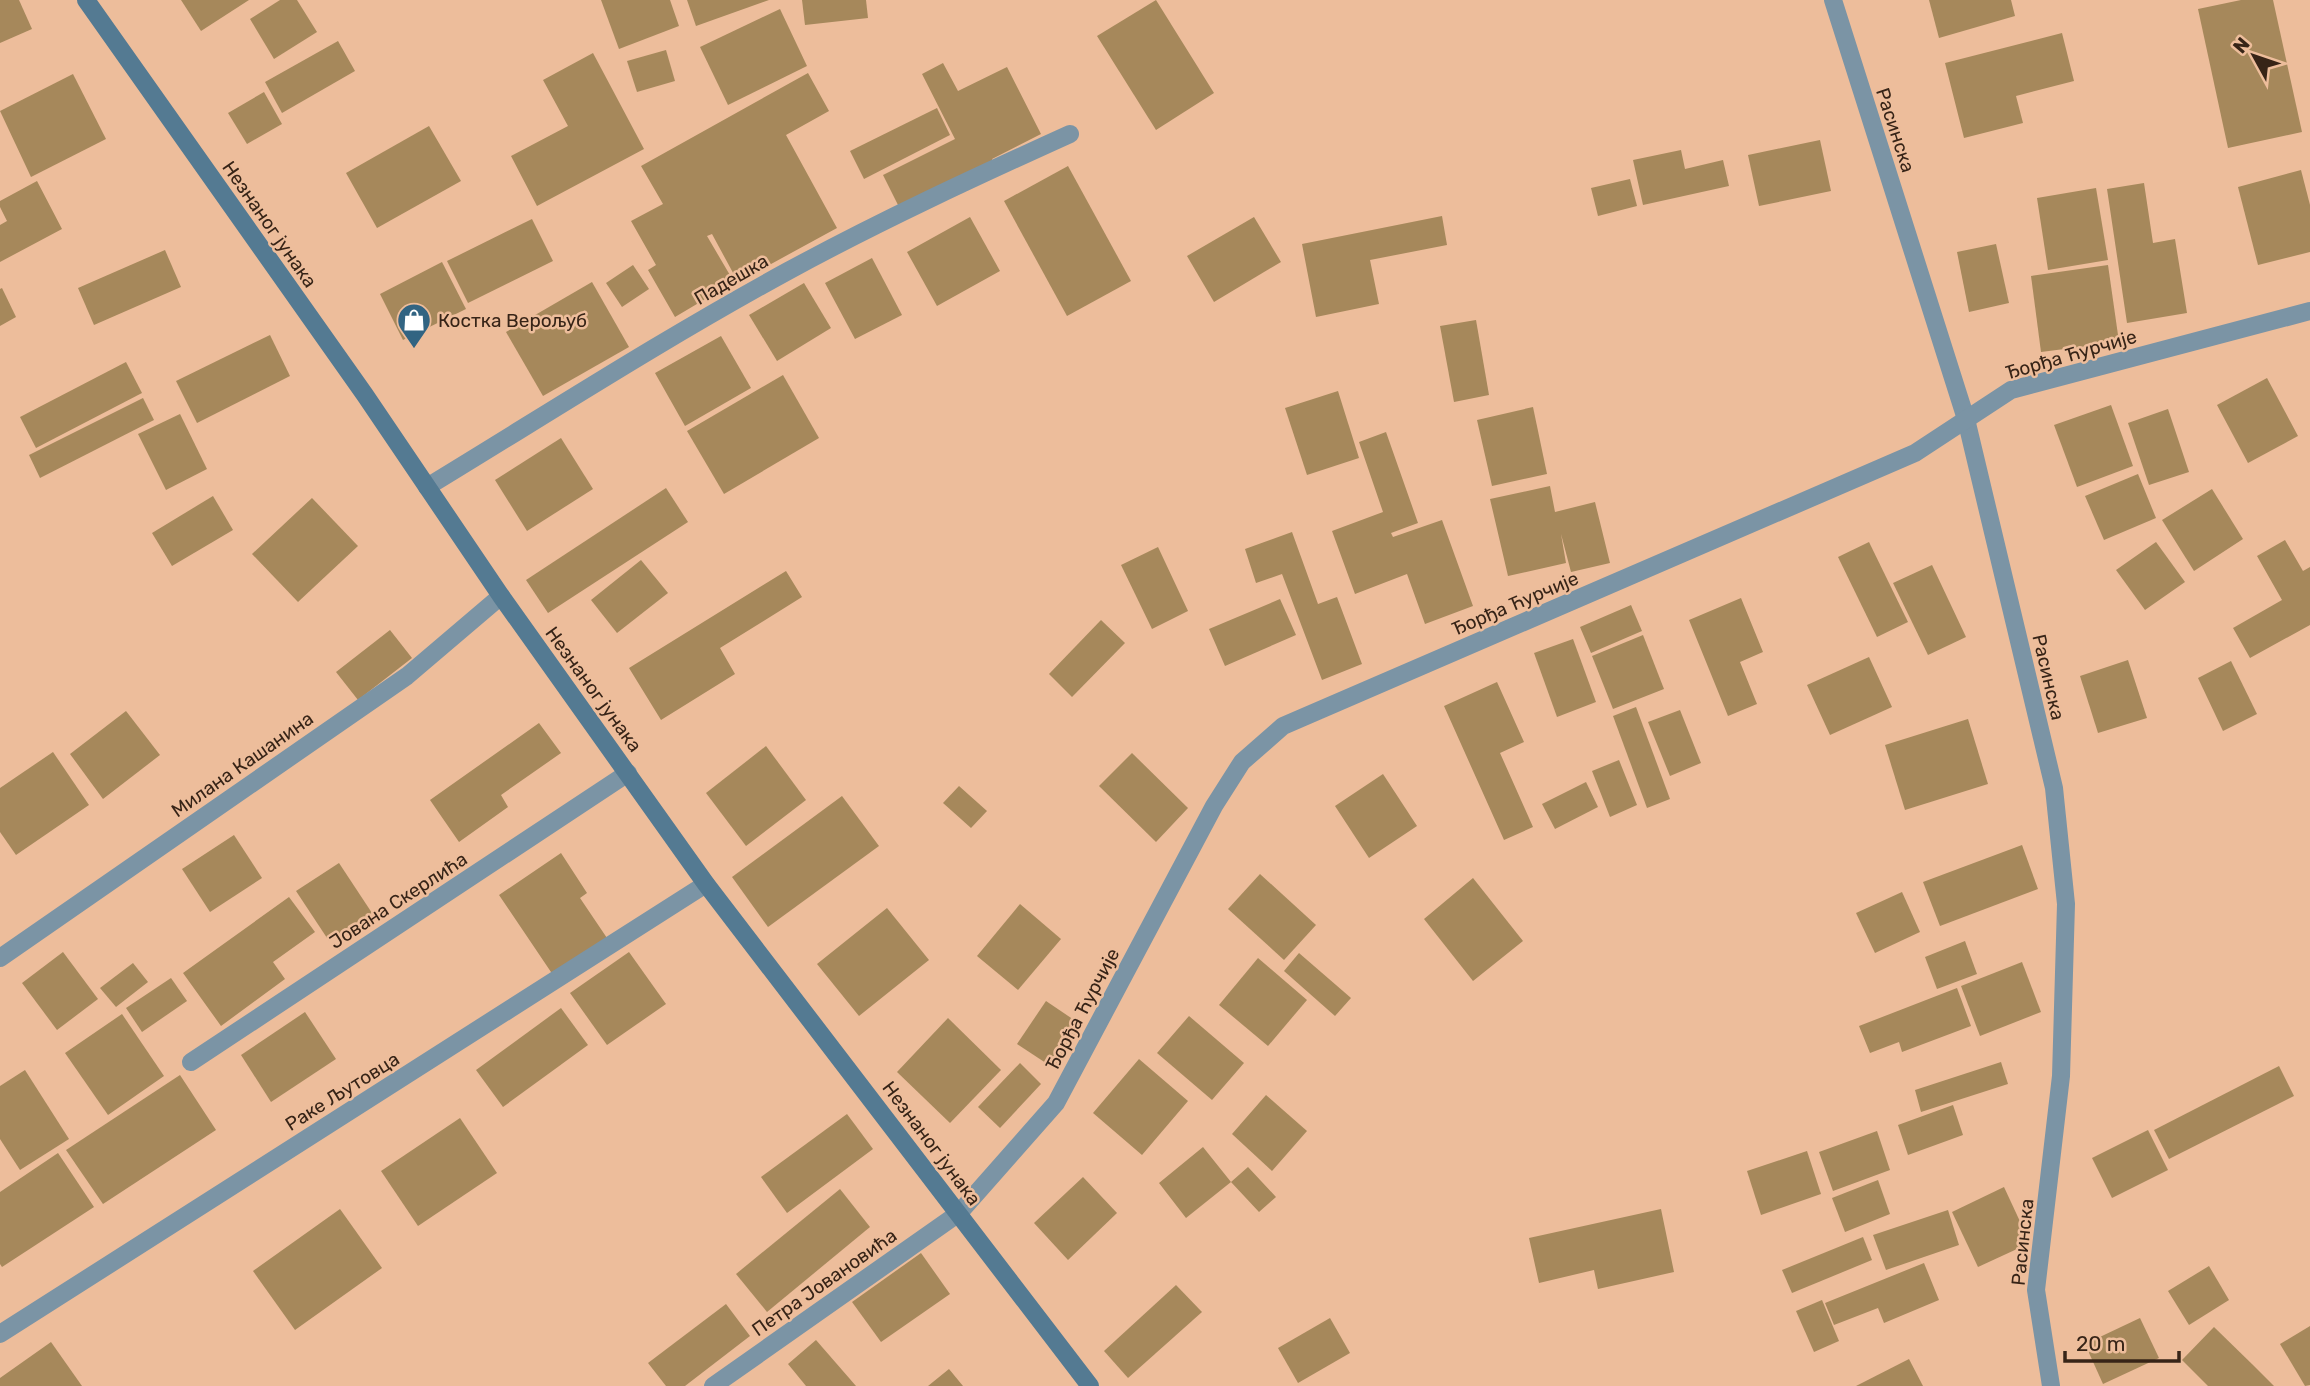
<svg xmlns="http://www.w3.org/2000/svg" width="2310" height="1386" font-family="Rubik,sans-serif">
  <rect width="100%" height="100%" fill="#edbd9b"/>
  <g fill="#a6885b">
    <path d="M0,0H19L32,29L0,43Z"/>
    <path d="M181,0H249L201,31Z"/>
    <path d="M280,0H297L317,32L274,59L250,19Z"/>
    <path d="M601,0H670L679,26L619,49Z"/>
    <path d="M687,0H769L696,26Z"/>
    <path d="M802,0H866L868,18L805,25Z"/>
    <path d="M1156,0L1214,93L1156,130L1097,36Z"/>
    <path d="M1929,0H2011L2015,16L1939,38Z"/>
    <path d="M2241,0H2273L2302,132L2228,148L2198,9Z"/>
    <path d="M780,9L807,66L728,105L700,47Z"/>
    <path d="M2062,33L2074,81L2016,96L2023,123L1964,138L1945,63Z"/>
    <path d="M338,41L355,71L282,113L265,82Z"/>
    <path d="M666,50L675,81L637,92L627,61Z"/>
    <path d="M593,53L644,149L537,206L511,156L568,126L543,80Z"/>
    <path d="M943,63L958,91L1007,67L1041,134L992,159L993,162L900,209L883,175L955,139L922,74Z"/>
    <path d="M808,73L829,111L786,135L837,228L738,282L712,234L707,236L734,282L675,317L648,270L656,265L631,221L663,204L641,166Z"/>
    <path d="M73,74L106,139L31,177L0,111Z"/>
    <path d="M264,92L282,124L247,144L228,113Z"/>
    <path d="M937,108L950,135L864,179L850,151Z"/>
    <path d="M429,126L461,181L377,228L346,173Z"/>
    <path d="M1820,140L1831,191L1759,206L1748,155Z"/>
    <path d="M1681,150L1685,169L1723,160L1729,186L1643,205L1633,160Z"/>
    <path d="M1068,166L1131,281L1067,316L1004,201Z"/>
    <path d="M2301,170L2310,205V252L2258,265L2238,187Z"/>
    <path d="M1630,179L1637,206L1598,216L1591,188Z"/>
    <path d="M37,181L62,229L0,262V225L7,221L0,207V201Z"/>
    <path d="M2144,183L2153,243L2175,239L2187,313L2127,323L2107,189Z"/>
    <path d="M2096,188L2108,260L2048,270L2037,198Z"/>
    <path d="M1442,216L1447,245L1370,260L1379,304L1316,317L1302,244Z"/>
    <path d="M970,217L1000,271L937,306L907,252Z"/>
    <path d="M1254,217L1281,262L1214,302L1187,256Z"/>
    <path d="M532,219L553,261L468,303L447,261Z"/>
    <path d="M1996,244L2009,303L1969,312L1957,252Z"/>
    <path d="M165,250L181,287L94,325L78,288Z"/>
    <path d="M872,258L902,315L855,339L825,283Z"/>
    <path d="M442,262L466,309L403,340L380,294Z"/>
    <path d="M633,265L649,289L622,307L606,283Z"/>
    <path d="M2108,265L2119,342L2041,352L2031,276Z"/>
    <path d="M592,282L629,347L543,396L506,332Z"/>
    <path d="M804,283L831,328L777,361L749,315Z"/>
    <path d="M2,288L16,317L0,326V289Z"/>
    <path d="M1476,320L1489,395L1454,402L1440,326Z"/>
    <path d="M270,335L290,376L197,423L176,381Z"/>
    <path d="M721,336L751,388L685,426L655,373Z"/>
    <path d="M126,362L142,393L36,448L20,417Z"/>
    <path d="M783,375L819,438L724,494L687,431Z"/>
    <path d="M2267,378L2298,436L2248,463L2217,405Z"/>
    <path d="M1338,391L1359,458L1307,475L1285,408Z"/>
    <path d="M143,398L154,420L40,478L29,455Z"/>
    <path d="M2111,405L2133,466L2077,487L2054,425Z"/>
    <path d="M1533,407L1547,474L1492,486L1477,420Z"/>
    <path d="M2168,409L2189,472L2149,485L2128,423Z"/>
    <path d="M180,414L207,469L166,490L138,434Z"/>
    <path d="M1386,432L1418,523L1391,533L1393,537L1442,520L1473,606L1425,624L1407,574L1355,594L1332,531L1383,512L1359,442Z"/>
    <path d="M561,438L593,489L527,531L495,480Z"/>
    <path d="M2138,474L2156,518L2104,540L2085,496Z"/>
    <path d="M1550,486L1555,512L1595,502L1610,563L1571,572L1561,534L1566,563L1508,576L1490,499Z"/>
    <path d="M666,488L688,522L548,613L526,580Z"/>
    <path d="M2212,489L2243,539L2194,571L2162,520Z"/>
    <path d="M213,496L233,530L172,566L152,533Z"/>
    <path d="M312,498L358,546L298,602L252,554Z"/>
    <path d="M1292,532L1318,604L1337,597L1362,664L1322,680L1282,574L1256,583L1245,549Z"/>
    <path d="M2285,540L2303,571L2310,567V625L2250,658L2233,628L2282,600L2257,556Z"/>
    <path d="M1869,542L1908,622L1877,637L1838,557Z"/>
    <path d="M2156,542L2185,582L2145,610L2116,570Z"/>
    <path d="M1158,547L1188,611L1152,629L1121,565Z"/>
    <path d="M641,560L668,593L617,633L591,600Z"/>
    <path d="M1932,565L1966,637L1928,655L1893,583Z"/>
    <path d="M786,571L802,597L720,648L735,674L661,720L629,668Z"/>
    <path d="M1741,598L1763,652L1740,662L1757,704L1728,716L1689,620Z"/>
    <path d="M1280,599L1296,635L1225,666L1209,629Z"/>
    <path d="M1631,605L1642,631L1591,653L1580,627Z"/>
    <path d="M1101,620L1125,643L1072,697L1049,674Z"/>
    <path d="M390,630L412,658L358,700L336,672Z"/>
    <path d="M1643,635L1664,689L1613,709L1592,656Z"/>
    <path d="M1573,639L1596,702L1557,717L1534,653Z"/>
    <path d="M1869,657L1892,707L1830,735L1807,685Z"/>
    <path d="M2128,660L2147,718L2098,733L2080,676Z"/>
    <path d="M2231,661L2257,714L2223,731L2198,678Z"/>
    <path d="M1497,682L1524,742L1500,753L1533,827L1504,840L1444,706Z"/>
    <path d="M1636,707L1670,799L1647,808L1613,716Z"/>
    <path d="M1680,710L1701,763L1670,776L1648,722Z"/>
    <path d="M126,711L160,755L103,799L70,754Z"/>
    <path d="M1968,719L1988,784L1905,810L1885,745Z"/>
    <path d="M539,723L561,753L501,795L508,807L459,842L430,800Z"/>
    <path d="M766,746L806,800L746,846L706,793Z"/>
    <path d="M53,752L89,805L16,855L0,832V788Z"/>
    <path d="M1132,753L1188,808L1156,842L1099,786Z"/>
    <path d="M1619,760L1637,805L1610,817L1592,771Z"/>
    <path d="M1383,774L1417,826L1369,858L1335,806Z"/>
    <path d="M1586,782L1598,807L1555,829L1542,804Z"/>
    <path d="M959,786L987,811L971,828L943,803Z"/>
    <path d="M842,796L879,846L768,927L732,877Z"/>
    <path d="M234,835L262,878L210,912L182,869Z"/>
    <path d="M2022,845L2038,889L1940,926L1923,882Z"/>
    <path d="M561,853L587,893L580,898L607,938L553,975L499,895Z"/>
    <path d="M339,863L372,913L329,941L296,891Z"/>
    <path d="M1260,874L1316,925L1284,960L1228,909Z"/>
    <path d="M1473,878L1523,941L1473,981L1424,919Z"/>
    <path d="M1902,892L1920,932L1875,953L1856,913Z"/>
    <path d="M289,897L315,932L273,962L285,979L221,1026L183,973Z"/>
    <path d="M1020,904L1061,939L1018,990L977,956Z"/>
    <path d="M887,908L929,960L859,1016L817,964Z"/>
    <path d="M1965,941L1977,974L1937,989L1925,957Z"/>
    <path d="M63,952L98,999L57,1030L22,983Z"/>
    <path d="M629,952L666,1004L607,1045L570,993Z"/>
    <path d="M1299,953L1351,998L1335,1016L1284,971Z"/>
    <path d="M1258,958L1307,1000L1268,1046L1219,1005Z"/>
    <path d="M2022,962L2041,1012L1980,1036L1961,986Z"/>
    <path d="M133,963L148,982L116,1007L100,988Z"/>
    <path d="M171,978L187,1001L142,1032L126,1008Z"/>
    <path d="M1957,988L1971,1026L1902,1052L1899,1042L1870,1053L1859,1026Z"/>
    <path d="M1046,1001L1083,1026L1055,1069L1017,1044Z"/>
    <path d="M561,1008L588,1045L503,1107L476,1070Z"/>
    <path d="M305,1012L336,1059L271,1102L241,1055Z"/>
    <path d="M122,1014L164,1076L108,1115L65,1053Z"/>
    <path d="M1189,1016L1244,1063L1212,1100L1157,1053Z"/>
    <path d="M948,1018L1001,1070L950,1123L897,1072Z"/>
    <path d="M1139,1059L1188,1101L1142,1155L1093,1113Z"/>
    <path d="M2001,1062L2008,1084L1921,1112L1915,1090Z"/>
    <path d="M1020,1063L1041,1084L1000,1128L978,1107Z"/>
    <path d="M2279,1066L2294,1096L2169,1159L2154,1130Z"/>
    <path d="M25,1070L69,1139L20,1170L0,1139V1086Z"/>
    <path d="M180,1075L216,1130L103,1204L66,1150Z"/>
    <path d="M1266,1095L1307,1131L1272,1171L1232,1134Z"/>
    <path d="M1953,1105L1963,1135L1908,1155L1898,1125Z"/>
    <path d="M847,1114L873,1149L787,1213L761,1177Z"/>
    <path d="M460,1118L497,1173L418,1226L381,1171Z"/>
    <path d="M2148,1130L2168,1170L2112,1198L2092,1158Z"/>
    <path d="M1877,1131L1890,1170L1833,1191L1819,1152Z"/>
    <path d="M1203,1147L1231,1182L1248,1167L1276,1197L1259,1212L1231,1182L1186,1218L1159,1183Z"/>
    <path d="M1807,1151L1821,1194L1761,1215L1747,1171Z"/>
    <path d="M58,1153L94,1207L2,1267L0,1264V1192Z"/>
    <path d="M1083,1177L1117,1213L1068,1260L1034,1223Z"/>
    <path d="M1878,1180L1890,1214L1845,1232L1832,1198Z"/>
    <path d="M2004,1187L2030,1243L1978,1267L1952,1212Z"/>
    <path d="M840,1189L870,1227L767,1312L736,1274Z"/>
    <path d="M340,1209L382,1268L295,1330L253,1271Z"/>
    <path d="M1661,1209L1674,1272L1598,1289L1594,1270L1539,1283L1529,1238Z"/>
    <path d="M1948,1210L1959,1245L1886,1270L1873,1235Z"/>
    <path d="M1863,1237L1872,1260L1792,1293L1782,1270Z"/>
    <path d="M921,1253L950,1294L881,1342L852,1302Z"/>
    <path d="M1924,1263L1939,1300L1884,1323L1878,1308L1834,1325L1825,1303Z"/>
    <path d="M2209,1266L2229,1300L2189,1325L2168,1291Z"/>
    <path d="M1176,1285L1202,1312L1128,1378L1104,1351Z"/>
    <path d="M1822,1300L1839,1341L1814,1352L1796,1311Z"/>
    <path d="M726,1304L750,1336L685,1386H666L648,1363Z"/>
    <path d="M1330,1318L1350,1353L1298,1383L1278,1348Z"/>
    <path d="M2140,1318L2159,1358L2103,1384L2085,1344Z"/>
    <path d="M2310,1326V1385L2305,1386L2280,1344Z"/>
    <path d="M2214,1327L2254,1366L2274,1386H2208L2182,1360Z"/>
    <path d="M816,1340L856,1386H806L788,1364Z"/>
    <path d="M51,1342L82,1386H0V1378Z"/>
    <path d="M1909,1359L1923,1386H1856Z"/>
    <path d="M949,1369L963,1386H928Z"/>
  </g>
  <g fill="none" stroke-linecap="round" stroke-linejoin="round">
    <g stroke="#7b94a5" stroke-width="18">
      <path d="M1833,0L1966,419L2054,788L2066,904L2061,1076L2036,1290L2051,1386"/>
      <path d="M427,487C547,414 665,338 788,271C880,221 975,177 1070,134"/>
      <path d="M0,958L407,676L501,596"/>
      <path d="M191,1062L628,773"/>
      <path d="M0,1334L706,884"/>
      <path d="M713,1386L959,1213L1056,1103L1214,806L1242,762L1283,726L1915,453L2011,390L2310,311"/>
    </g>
    <path stroke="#547a92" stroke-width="18" d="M86,0L365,395L501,596L706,884L1090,1386"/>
  </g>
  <defs>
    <g id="shop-pin" transform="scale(1.75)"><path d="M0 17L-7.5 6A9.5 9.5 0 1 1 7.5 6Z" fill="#326482" stroke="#edbd9b"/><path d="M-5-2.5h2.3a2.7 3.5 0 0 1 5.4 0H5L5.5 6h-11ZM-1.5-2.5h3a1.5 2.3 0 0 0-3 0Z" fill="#fff"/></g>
  </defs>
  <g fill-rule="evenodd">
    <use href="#shop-pin" x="414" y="320"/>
  </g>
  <g text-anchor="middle" stroke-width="5" stroke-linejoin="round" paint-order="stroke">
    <g font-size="19" fill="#372417" stroke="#edbd9b">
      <text transform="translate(1896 130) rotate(72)" y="7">Расинска</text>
      <text transform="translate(270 224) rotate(55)" y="7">Незнаног јунака</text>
      <text transform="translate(731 279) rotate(-30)" y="7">Падешка</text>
      <text transform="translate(2071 354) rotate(-16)" y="7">Ђорђа Ћурчије</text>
      <text transform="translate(1515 603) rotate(-23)" y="7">Ђорђа Ћурчије</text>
      <text transform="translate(2049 677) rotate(77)" y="7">Расинска</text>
      <text transform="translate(594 689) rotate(54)" y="7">Незнаног јунака</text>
      <text transform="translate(242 764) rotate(-35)" y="7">Милана Кашанина</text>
      <text transform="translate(398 900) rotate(-33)" y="7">Јована Скерлића</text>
      <text transform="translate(1082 1009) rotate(-62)" y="7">Ђорђа Ћурчије</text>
      <text transform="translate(342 1091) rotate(-32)" y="7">Раке Љутовца</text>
      <text transform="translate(932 1143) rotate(53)" y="7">Незнаног јунака</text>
      <text transform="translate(2022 1242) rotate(-84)" y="7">Расинска</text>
      <text transform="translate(824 1282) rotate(-35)" y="7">Петра Јовановића</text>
    </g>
    <g font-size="19" fill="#372417" stroke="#edbd9b" text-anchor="start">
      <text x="438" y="327">Костка Верољуб</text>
    </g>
  </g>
  <g transform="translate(2254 56) rotate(310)" stroke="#edbd9b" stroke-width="5" paint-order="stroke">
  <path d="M0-5L12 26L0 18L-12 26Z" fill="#372417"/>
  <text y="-10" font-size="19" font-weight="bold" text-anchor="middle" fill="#372417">N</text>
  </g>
  <path d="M2065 1351v10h114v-10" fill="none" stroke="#372417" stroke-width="3.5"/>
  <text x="2076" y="1351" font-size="21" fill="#372417" stroke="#edbd9b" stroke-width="5" paint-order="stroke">20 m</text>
</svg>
